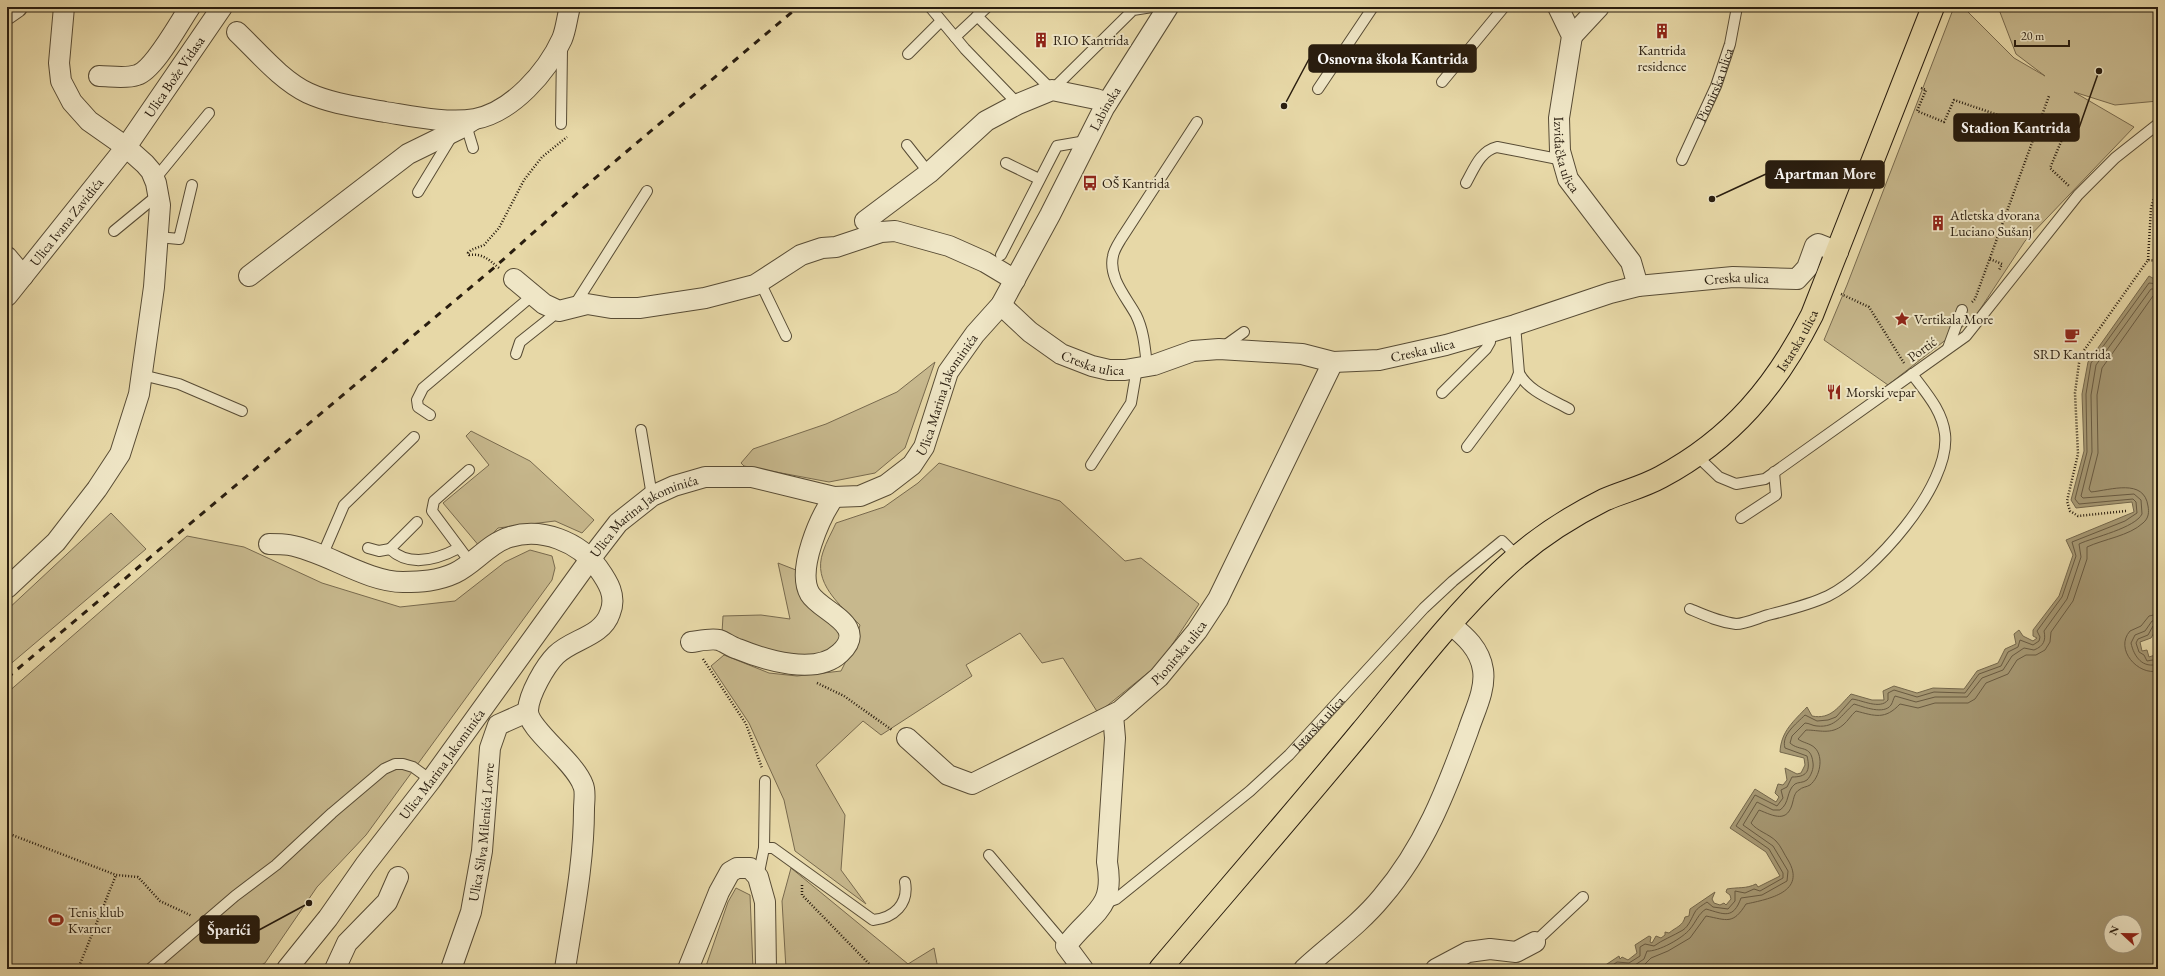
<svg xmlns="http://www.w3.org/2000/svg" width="2165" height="976" font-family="'EB Garamond',serif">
  <rect width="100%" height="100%" fill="#e7d8a7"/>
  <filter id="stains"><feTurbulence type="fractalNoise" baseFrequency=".005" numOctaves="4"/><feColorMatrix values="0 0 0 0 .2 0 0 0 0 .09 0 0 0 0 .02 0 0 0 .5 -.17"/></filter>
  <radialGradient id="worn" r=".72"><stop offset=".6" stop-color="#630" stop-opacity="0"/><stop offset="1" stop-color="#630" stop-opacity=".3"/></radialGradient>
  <g fill="#c7b88d" stroke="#786a4e">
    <path d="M1954,7H1963L2014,58L2045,76L2016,54L1998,7H2158V101L2115,105L2074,92L2134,127L2025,241L1975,317L1888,385L1824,340L1847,285Z"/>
    <path d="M935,362L905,448L875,473L829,482L744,466L741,463L753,449L826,424L897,392Z"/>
    <path d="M471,431L530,461L594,520L582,533L555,521L498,528L480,547L443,503L489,465L466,436Z"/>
    <path d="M939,463L1060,501L1125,561L1141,558L1199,604L1160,663L1098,713L1063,658L1042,663L1020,633L966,665L972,676L881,735L863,721L816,765L845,815L841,870L866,904L795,851L784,800L749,723L711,666L724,655L769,673L797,676L841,671L855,643L860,625C840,605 812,583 823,552C826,542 832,532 836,523L884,507L918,483Z"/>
    <path d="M111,513L146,549L7,667V610Z"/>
    <path d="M187,536L244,547L322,583L400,607L455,601L505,562L530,550L552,556L555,568L552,580L366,835L317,887L265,963L254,969H7V693Z"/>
    <path d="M778,563L801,572L845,641L823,659L759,651L722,633L723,616L761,615L790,619Z"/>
    <path d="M791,868L908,964L934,948L938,969H786L782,901Z"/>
    <path d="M736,888L750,895L753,969H705L728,902Z"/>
  </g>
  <path fill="#a69873" stroke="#74674b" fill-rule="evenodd" d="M2149,276L2158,281V626L2151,638L2140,642L2142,651L2147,650L2149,657L2158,654V969L1601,968L1619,956L1620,959L1622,957L1628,960L1637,953L1635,945L1649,936L1651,937L1650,942L1652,943L1656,936L1661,938L1665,935V932L1669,933C1676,927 1683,926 1685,917L1689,916L1690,909L1715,892L1712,899L1714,903L1720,905L1724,903L1726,905L1731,899L1730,895L1726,892L1727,889C1738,887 1746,889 1756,884L1758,887L1780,876L1766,852L1730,828L1755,789L1776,802L1779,797L1775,793L1778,784L1783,785L1787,780L1785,768L1797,774L1801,773L1805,765L1804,758L1780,752C1781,731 1794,721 1807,707L1812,716C1831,720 1839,706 1851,694L1872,700H1884L1883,691L1894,686L1917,693L1933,688L1964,689L1977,671L1998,663L2005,649L2016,644L2014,634L2019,630L2023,636L2033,641L2037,638L2033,636V630L2059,596L2073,555L2066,540L2134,512L2132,502L2076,508L2071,500L2084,451L2082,394L2088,362ZM2111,922H2135V946H2111Z"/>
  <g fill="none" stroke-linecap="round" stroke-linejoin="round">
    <g stroke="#685a41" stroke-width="1">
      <path d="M2158,614L2149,616L2141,626L2130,631C2114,649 2138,676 2158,671"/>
      <path d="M2158,620L2152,621L2145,631L2135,635L2131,643C2134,657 2143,669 2158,664"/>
      <path d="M2158,625L2153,626L2148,635L2138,639L2136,643L2139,652L2144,655L2147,661L2158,659"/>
      <path d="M1607,969L1617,962L1629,963L1640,956V947L1645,944L1654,946C1662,940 1673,936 1683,930C1689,926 1692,917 1695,912C1697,908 1703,905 1707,902L1713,907L1728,909L1735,901V891L1745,893L1754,889L1760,891L1783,878V873L1769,849L1736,826L1755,795L1777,806L1783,798L1781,790L1787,787L1792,777C1806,777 1811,772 1807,756L1785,748C1781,735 1796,724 1805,715L1817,721L1828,720L1836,717L1852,699C1862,700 1880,710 1888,700V693L1894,690L1917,697L1934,692L1965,693L1979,674L2001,666L2008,652L2018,647L2020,640L2033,645L2039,641L2040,637L2037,631L2062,597L2076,556L2072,542L2125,521L2137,513L2136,502L2133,499L2079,504L2075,499L2087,452L2086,394L2091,363L2149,283L2158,284"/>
      <path d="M1616,969L1632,967L1644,959L1647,951C1658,952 1683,938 1690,929C1696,922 1698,914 1706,909C1724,914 1733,920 1741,898L1762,895L1787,881L1788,871L1773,846L1743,825L1757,802L1773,810H1780C1790,803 1786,791 1795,784C1798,782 1803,783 1807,780C1811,776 1814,768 1813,763C1811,744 1800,752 1790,743L1792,736L1805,723C1809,723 1813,726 1817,726C1836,728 1841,715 1854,704C1864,707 1884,715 1891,705C1893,702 1893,699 1895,696L1916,702L1935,697H1967L1982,678L2003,670L2012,656L2024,648L2034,650C2044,646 2046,640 2044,631L2067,599L2081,557L2079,544C2094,537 2135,528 2142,514L2141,500L2134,494L2083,498L2081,496L2092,452L2091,395L2096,365L2151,289H2158"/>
      <path d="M1640,969L1651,958L1668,951L1690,938L1706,916C1727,920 1733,925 1746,904C1769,899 1807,892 1788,860C1784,854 1781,846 1776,841C1769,834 1757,831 1751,823L1759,810C1774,816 1788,824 1793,801C1794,797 1795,792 1799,790C1802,787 1807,787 1810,785C1820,777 1824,757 1815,748C1810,743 1803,743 1798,739L1806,730C1819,730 1831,735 1843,725C1848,721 1851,715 1856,711C1875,716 1885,720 1900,704L1918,708L1935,703H1968L1975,699L1986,683L2008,674L2017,660L2026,655H2036L2045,650L2050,642L2051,632L2073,601L2087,559V547C2104,539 2129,536 2143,523C2149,518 2149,512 2148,506C2144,478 2111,490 2091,492L2089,489L2098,453L2097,395L2102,368L2153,296H2158"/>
    </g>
    <g stroke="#584c35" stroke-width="12">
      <g id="lane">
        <path d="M930,7L965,49L1018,104"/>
        <path d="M977,16L1052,90L1133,10L1152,7"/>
        <path d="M955,37L987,7"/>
        <path d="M908,54L941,21"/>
        <path d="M1442,82L1504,7"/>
        <path d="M1318,89L1373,7"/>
        <path d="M561,124L562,48"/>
        <path d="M466,125L473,148"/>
        <path d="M907,145L929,173"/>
        <path id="s1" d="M1682,160L1716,86L1730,44L1737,7"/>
        <path d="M1006,163L1039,179"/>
        <path d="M155,179L209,113"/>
        <path d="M1466,183C1474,169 1480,151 1497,147L1563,160"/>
        <path d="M418,192L452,136"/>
        <path d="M114,231L159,194"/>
        <path d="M158,237L179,239L192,185"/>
        <path d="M1001,255L1057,146L1086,141"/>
        <path d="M760,282L786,336"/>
        <path d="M574,306L647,191"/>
        <path d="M1223,347L1244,332"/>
        <path d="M1948,348L1962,310"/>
        <path d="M516,354L520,342L559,311"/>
        <path d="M1147,366C1145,349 1144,331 1136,315C1127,298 1108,278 1113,256C1114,250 1118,244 1121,239L1197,122"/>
        <path d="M1519,373C1528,391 1551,399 1569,409"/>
        <path d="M142,375L179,384L242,411"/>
        <path d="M1442,393L1486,349L1490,342V332"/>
        <path d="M430,415L418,407L417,400L423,388L533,295"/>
        <path d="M641,430L652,496"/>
        <path d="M1467,447L1515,383L1519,373L1515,325"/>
        <path d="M1697,456L1719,477L1736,484L1765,479L1966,336L2078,195L2115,158L2158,124"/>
        <path d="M1091,465L1131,403L1137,368"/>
        <path d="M469,470L434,501L432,511L470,562"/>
        <path d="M1741,518L1776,495L1774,472"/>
        <path d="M417,522L390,549C410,568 438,559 459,548"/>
        <path d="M368,548L379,551L390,549"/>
        <path d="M322,556L344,505L414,437"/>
        <path d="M1690,609C1704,615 1719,622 1736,624C1745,624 1758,618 1768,615C1788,610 1809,605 1828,596C1872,574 1951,486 1945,434C1942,410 1926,393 1912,374"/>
        <path d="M764,848L765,781"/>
        <path d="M989,855L1066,946"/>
        <path d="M758,877L764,848H773L873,920C894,918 909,904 905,882"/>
        <path id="s2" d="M1105,903L1116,899L1250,791L1289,755L1424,608L1453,581L1502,541L1517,556"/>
        <path d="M1535,942L1583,897"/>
        <path d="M150,969L235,896L276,865L332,813L384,769L395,764H403L413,767L431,780"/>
      </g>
    </g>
    <g stroke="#584c35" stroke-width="22">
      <g id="street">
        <path id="s3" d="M1558,7L1572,36L1559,118L1560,151L1568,179L1631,262L1638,286"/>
        <path d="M7,14L17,7"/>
        <path d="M237,32C259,53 281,80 308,93C332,104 359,107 385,112C411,116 448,124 475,119C512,112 547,72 562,39C566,30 567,17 570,7"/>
        <path d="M1572,36L1599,7"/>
        <path d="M99,76C110,76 126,79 137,75C154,70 179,23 190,7"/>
        <path d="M865,221L929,173L986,121L1018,104L1052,90L1096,99L1107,103"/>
        <path d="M7,257L23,276"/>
        <path d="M249,276L408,154L459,129L473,120"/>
        <path d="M514,279L544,304L559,311L587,304L611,308H639L705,298L755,285L801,255L822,248L836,247L881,232L895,231L949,246L985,262L1015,280"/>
        <path id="s4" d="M7,296L126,147L222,7"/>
        <path id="s5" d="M1001,305L1030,332L1061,354L1092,366L1109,370H1125L1154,365L1193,351L1219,349L1302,354L1333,362L1379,360L1446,345L1515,325L1610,293L1638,286L1733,277L1797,279L1807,268L1815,246L1818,244L1838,252"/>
        <path d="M269,544C275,544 283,544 289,545C325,551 366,582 403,582C421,582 438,581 455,573C474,564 489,543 510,537C542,527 579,542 598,568C608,582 617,596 610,613C602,637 572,639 556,655C545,666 529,694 528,710C527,729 574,760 583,785C586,791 584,802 584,809C584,863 573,916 565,969"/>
        <path d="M7,588L56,542L97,489L120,454L139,394L154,287L160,205L156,183L151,171L145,164L126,147L89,121L72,102L61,81L59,63L64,7"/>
        <path d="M691,642C699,641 711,638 719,640C725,642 731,647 738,649C765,660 816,676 840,653C870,625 821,612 810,594C796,570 820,517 834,497"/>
        <path id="s6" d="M907,738L948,775L972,784L1120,711L1159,677L1197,631L1218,599L1333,362"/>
        <path id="s7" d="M287,969L328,918L365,865L431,780L591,558L618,523L652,496L674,486L705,477H752L834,497L860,496L886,485L912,465L924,447L948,372L975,334L1001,305L1050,215L1104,108L1168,7"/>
        <path d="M335,969L347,943L387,902L398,877"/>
        <path id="s8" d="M451,969L471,912L482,851L490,748L498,725L527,712"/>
        <path d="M688,969L719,892L730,872L737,868H750L758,877L765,902L766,969"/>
        <path d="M1083,969L1066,946C1091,912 1116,910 1107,862L1115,738L1113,715"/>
        <path d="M1304,969C1330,945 1359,925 1382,897C1424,848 1446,791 1468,731C1474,712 1486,690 1483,670C1480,649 1465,636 1450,624"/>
        <path d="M1436,969L1468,952L1490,949L1516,952L1535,942"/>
      </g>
    </g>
    <g stroke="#291d0f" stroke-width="24">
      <g id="primary">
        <path id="s9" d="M1160,969C1227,890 1295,812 1361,732C1406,678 1449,620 1500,572C1531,542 1566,519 1604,500C1622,492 1643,487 1661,477C1732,439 1776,386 1812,315L1933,7"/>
      </g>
    </g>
    <g stroke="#291d0f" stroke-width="2.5" stroke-dasharray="1 2" stroke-linecap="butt">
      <path d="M1921,88L1926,90L1917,111L1944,122L1954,100L2063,137L2050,168L2069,186"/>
      <path d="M1990,259L2002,264L1999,270"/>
      <path d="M2148,260L2151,208L2158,185"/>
      <path d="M499,268C489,260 483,253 469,255L468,253L471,250L484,245L499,228L524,180L542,157L567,137"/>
      <path d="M1841,294L1869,307L1904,363"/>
      <path d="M1972,302L1975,299L2049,96"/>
      <path d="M2126,511L2078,516L2070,511L2067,501L2078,454L2075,393L2080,356L2148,260L2158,261"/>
      <path d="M703,659L746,724L762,768"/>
      <path d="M817,683L844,696L892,730"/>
      <path d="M7,833L116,875L138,877L160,901L192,916"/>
      <path d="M802,885V895L874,969"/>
      <path d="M78,969L116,875"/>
    </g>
    <use href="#lane" stroke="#efe6c6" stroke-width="10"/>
    <use href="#street" stroke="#efe6c6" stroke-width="20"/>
    <use href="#primary" stroke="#e7d8a7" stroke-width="22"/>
    <path stroke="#291d0f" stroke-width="3" stroke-dasharray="7 7" stroke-linecap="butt" d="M7,678L496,266L581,190L798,7"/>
  </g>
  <defs>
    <g id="building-bare" transform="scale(1.2)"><path d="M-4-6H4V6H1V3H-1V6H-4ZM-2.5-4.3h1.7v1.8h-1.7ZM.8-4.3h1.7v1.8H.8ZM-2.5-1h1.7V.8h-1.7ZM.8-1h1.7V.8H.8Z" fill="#8f2418" stroke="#efe6c6" stroke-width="2.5" paint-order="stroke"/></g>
    <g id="bus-bare" transform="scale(1.2)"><path d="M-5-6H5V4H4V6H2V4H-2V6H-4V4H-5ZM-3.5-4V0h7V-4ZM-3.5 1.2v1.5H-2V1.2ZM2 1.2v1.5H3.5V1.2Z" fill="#8f2418" stroke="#efe6c6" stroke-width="2.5" paint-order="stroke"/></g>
    <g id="sight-bare" transform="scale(1.2)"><path d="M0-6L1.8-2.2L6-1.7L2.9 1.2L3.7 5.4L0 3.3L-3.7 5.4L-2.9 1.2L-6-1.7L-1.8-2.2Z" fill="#8f2418" stroke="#efe6c6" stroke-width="2.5" paint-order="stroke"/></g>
    <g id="cafe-bare" transform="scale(1.2)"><path d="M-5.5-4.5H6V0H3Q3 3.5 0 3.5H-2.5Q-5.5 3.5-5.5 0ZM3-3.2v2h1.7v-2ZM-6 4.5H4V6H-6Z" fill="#8f2418" stroke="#efe6c6" stroke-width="2.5" paint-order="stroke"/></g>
    <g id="restaurant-bare" transform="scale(1.2)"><path d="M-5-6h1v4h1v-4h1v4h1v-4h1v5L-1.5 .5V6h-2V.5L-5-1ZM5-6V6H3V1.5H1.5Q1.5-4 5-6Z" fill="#8f2418" stroke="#efe6c6" stroke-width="2.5" paint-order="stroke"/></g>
    <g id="stadium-bare" transform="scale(1.2)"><path d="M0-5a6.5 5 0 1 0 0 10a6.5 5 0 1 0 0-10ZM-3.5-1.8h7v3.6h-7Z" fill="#8f2418" stroke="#efe6c6" stroke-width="2.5" paint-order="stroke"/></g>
  </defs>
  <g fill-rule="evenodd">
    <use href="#building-bare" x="1662" y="31"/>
    <use href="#building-bare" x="1041" y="40"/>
    <use href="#bus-bare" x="1090" y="183"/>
    <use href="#building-bare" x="1938" y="223"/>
    <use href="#sight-bare" x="1902" y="319"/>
    <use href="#cafe-bare" x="2072" y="335"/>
    <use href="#restaurant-bare" x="1834" y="392"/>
    <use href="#stadium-bare" x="56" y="920"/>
  </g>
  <g text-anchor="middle" stroke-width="4" stroke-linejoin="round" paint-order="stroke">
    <g font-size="14" fill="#291d0f" stroke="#efe6c6" text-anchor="start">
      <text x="1053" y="45">RIO Kantrida</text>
      <text x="1662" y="55" text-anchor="middle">Kantrida<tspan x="1662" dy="16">residence</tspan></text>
      <text x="1102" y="188">OŠ Kantrida</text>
      <text x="1950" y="220">Atletska dvorana<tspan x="1950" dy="16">Luciano Sušanj</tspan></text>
      <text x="1914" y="324">Vertikala More</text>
      <text x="2072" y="359" text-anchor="middle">SRD Kantrida</text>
      <text x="1846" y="397">Morski vepar</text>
      <text x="68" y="917">Tenis klub<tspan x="68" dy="16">Kvarner</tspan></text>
    </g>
    <g font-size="14" fill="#291d0f" stroke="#efe6c6">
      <text dy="5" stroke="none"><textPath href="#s4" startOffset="276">Ulica Bože Vidasa</textPath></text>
      <text dy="5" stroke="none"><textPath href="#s1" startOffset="82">Pionirska ulica</textPath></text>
      <text dy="5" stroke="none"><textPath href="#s7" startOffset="1282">Labinska</textPath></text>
      <text dy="5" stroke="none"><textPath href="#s3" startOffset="153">Izviđačka ulica</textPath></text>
      <text dy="5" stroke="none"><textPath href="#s4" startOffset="95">Ulica Ivana Zavidića</textPath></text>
      <text dy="5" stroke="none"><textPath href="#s5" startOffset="771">Creska ulica</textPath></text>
      <text dy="5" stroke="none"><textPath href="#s9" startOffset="907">Istarska ulica</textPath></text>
      <text transform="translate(1922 349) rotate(-36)" y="5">Portić</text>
      <text dy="5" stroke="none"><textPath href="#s5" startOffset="447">Creska ulica</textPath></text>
      <text dy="5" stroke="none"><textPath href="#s5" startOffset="111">Creska ulica</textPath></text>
      <text dy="5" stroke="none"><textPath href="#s7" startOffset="953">Ulica Marina Jakominića</textPath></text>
      <text dy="5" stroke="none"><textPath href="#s7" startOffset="581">Ulica Marina Jakominića</textPath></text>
      <text dy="5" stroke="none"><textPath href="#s6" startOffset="329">Pionirska ulica</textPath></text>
      <text dy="5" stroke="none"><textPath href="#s2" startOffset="280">Istarska ulica</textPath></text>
      <text dy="5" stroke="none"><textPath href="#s7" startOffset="257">Ulica Marina Jakominića</textPath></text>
      <text dy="5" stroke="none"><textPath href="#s8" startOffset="141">Ulica Silva Milenića Lovre</textPath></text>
    </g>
  </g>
  <path fill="none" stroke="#291d0f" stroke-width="1.5" d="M1284 106L1309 59M2099 71L2079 128M1712 199L1766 174M309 903L259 930"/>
  <g fill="#291d0f" stroke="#efe6c6" stroke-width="1.5">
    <circle cx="1284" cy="106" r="4"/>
    <circle cx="2099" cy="71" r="4"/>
    <circle cx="1712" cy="199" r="4"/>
    <circle cx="309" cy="903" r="4"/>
  </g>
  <g fill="#291d0f" stroke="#291d0f" stroke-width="1.5">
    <rect x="1309" y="45" width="167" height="27" rx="4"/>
    <rect x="1954" y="114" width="125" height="27" rx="4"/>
    <rect x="1766" y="161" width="118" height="27" rx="4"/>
    <rect x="200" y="916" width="59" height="27" rx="4"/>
  </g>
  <g font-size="15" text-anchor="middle" font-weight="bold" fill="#fff">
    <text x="1393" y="64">Osnovna škola Kantrida</text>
    <text x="2016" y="133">Stadion Kantrida</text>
    <text x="1825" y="179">Apartman More</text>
    <text x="229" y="935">Šparići</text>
  </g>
  <rect width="2165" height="976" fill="none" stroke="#e7d8a7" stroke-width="24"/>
  <rect x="8" y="8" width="2149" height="960" fill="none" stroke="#291d0f" stroke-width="2"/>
  <rect x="12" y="12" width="2141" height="952" fill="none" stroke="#291d0f"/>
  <g transform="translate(2123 934) rotate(292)"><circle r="19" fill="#efe6c6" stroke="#a0967d"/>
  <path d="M0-3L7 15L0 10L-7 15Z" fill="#8f2418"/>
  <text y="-6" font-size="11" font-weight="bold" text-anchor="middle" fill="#291d0f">N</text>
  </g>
  <path d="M2015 40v6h54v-6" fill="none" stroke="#291d0f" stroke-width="2"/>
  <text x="2021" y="40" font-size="12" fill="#291d0f" stroke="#efe6c6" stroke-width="3" paint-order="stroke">20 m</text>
  <rect width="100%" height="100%" filter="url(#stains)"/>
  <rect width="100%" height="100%" fill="url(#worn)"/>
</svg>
